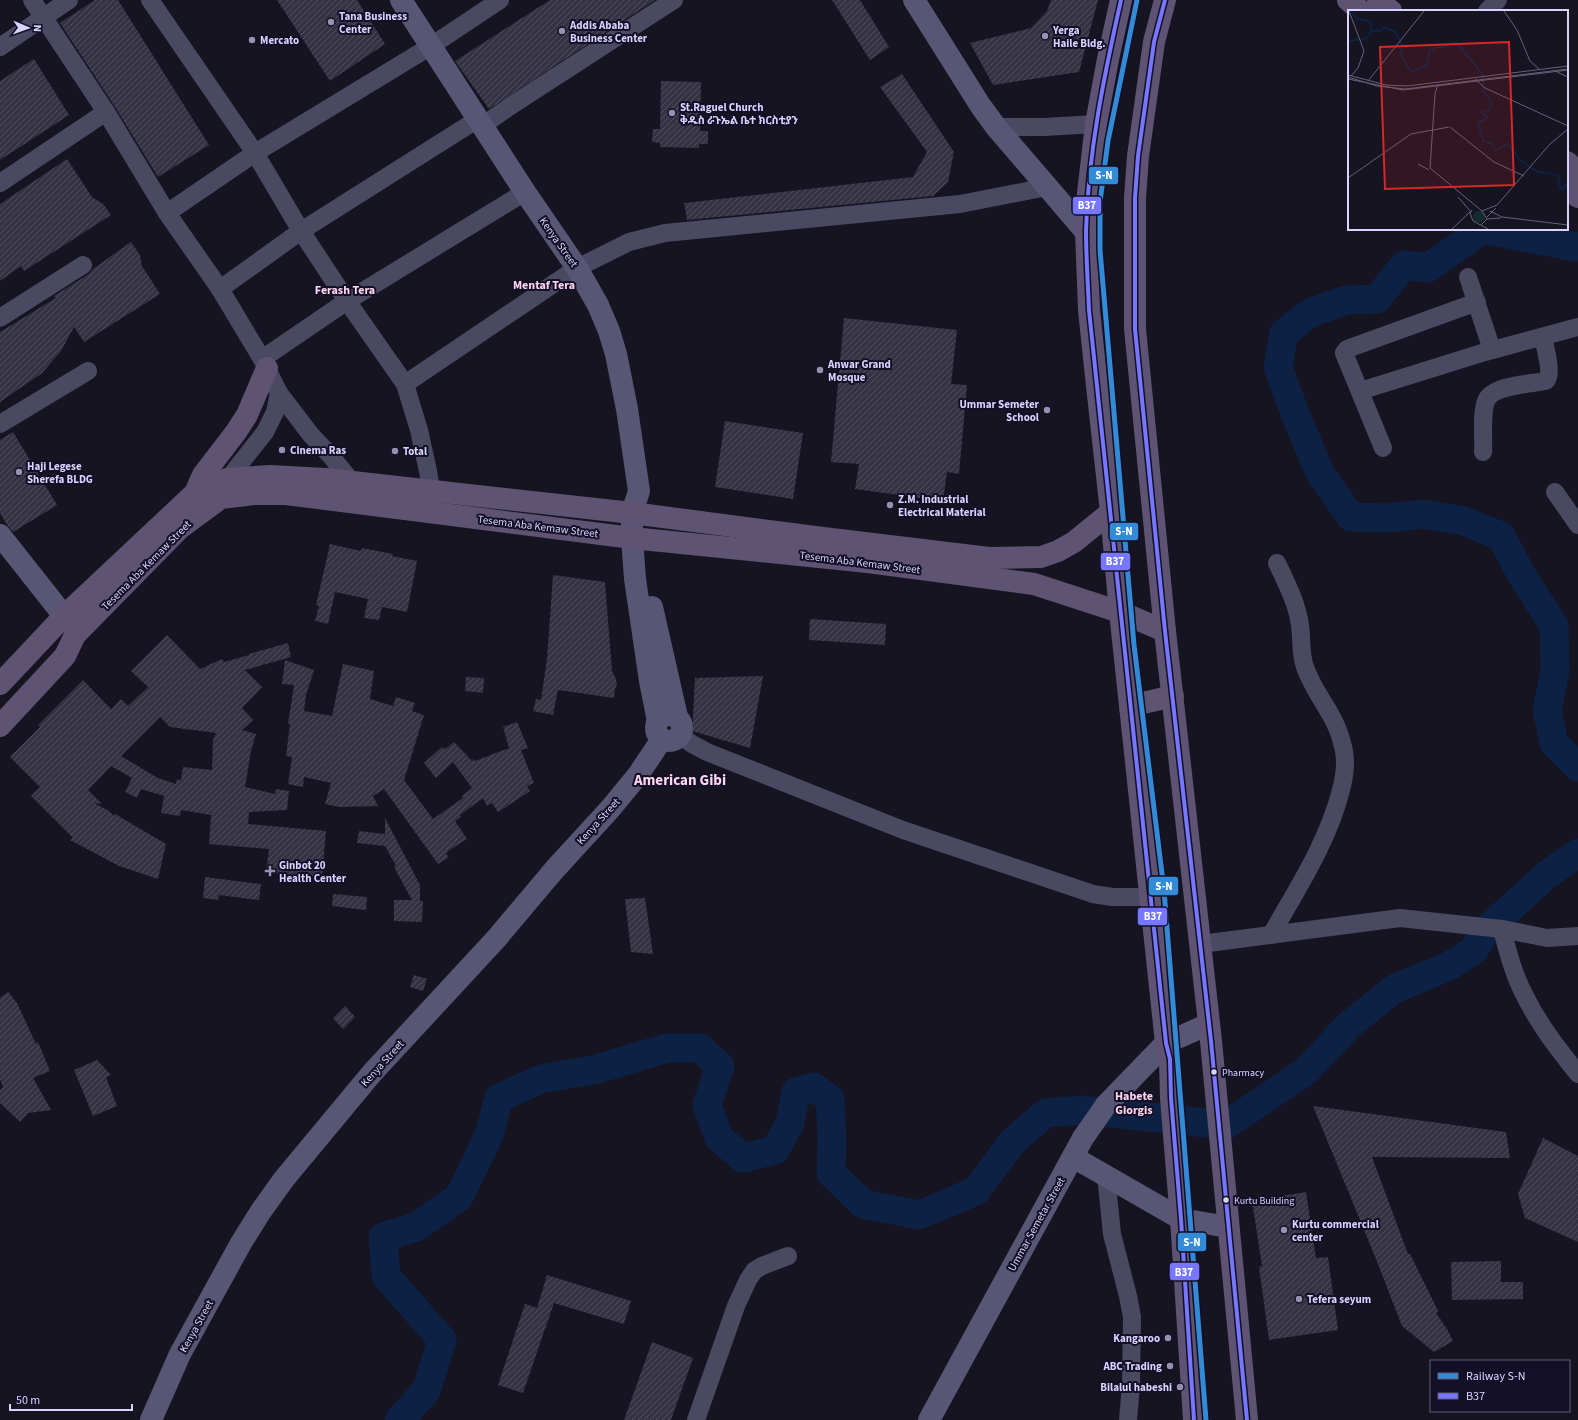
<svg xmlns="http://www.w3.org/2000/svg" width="1578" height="1420" font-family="'Source Sans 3','Noto Sans Ethiopic',sans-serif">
  <defs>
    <pattern id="building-hatch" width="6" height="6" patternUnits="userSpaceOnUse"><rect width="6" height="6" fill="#343243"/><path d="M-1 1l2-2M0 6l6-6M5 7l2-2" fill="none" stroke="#514f5f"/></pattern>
  </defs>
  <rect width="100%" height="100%" fill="#161421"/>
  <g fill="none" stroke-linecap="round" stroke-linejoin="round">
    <g stroke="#0d2144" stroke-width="29">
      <path d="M1578,246L1575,247L1483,229L1428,268L1404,265L1377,299L1346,300L1310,313L1284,333L1278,367L1296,416L1320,473L1351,517L1389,518L1423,514L1464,521L1501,536L1520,572L1554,626L1555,671L1547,710L1554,743L1578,767"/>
      <path d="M399,1420L426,1391L442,1340L386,1276L383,1237L416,1227L459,1197L489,1135L499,1098L541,1079L597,1069L667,1048H700L720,1066L707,1105L719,1138L743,1158L775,1150L790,1123L796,1092L814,1087L830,1099L832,1138L831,1173L863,1204L919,1215L976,1191L1012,1142L1046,1113L1081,1110L1226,1125L1306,1071L1349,1025L1394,989L1449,966L1473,951L1488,928L1548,874L1578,853"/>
    </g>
  </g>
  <g fill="url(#building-hatch)" fill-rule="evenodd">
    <path d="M95,0H118L209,145L158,177L115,107L60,23Z"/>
    <path d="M277,0H357L385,44L330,81Z"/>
    <path d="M550,0H655L489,109L455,61Z"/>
    <path d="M832,0H860L889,47L870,60Z"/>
    <path d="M1051,0H1098L1079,72L993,85L970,43L1031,28L1047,11Z"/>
    <path d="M34,59L69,115L0,160V81Z"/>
    <path d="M902,74L954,152L948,182L933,196L687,220L684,203L913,177L927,152L880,87Z"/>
    <path d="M661,81L701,82L700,131H708V144H699V148L660,147V143L652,142L653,129H660Z"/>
    <path d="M67,159L92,197L103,204L111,215L24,271L21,266L0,281V204Z"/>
    <path d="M131,242L140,255L142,266L160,294L84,342L74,327L61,351L42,373L0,402V332L56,298L54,296L89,274L93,269Z"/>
    <path d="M844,318L957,330L951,384L967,385L959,474L947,472L943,501L855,489L859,464L831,462Z"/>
    <path d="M725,421L803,433L793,499L715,487Z"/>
    <path d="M13,432L57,505L13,532L7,525L0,513V440Z"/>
    <path d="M330,544L361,551L362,548L393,554L392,556L417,561L407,612L382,607L379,620L364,618L368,599L335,592L328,624L315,621L319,606L316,605Z"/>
    <path d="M553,575L605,582L612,671L616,679L617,685L615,688L614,698L558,690L553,715L533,711L536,699L541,700L547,659Z"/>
    <path d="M810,619L886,624L885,645L809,640Z"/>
    <path d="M167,635L200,669L222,659L224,662L249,655V654L288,643L291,657L245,670L262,687L242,708L253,720L242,730L256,734L251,751L245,787L275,794L276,789L289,791L287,810L249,812L248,824L326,831L322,878L266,873L269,849L209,844L211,815L181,810L180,816L161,813L164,796L141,789L137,798L125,792L132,778L111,766L88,790L102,804L94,803L109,811L114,816L115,814L166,844L158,879L119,866L70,840L73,838L31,796L40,787L10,757L40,727L38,725L83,680L111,709L121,699L128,706L148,687L131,671ZM160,717L170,727L216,733L213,740L212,770L183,767L181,780L177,779L176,784L158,778L121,756Z"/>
    <path d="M285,660L314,670L306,695L304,711L332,716L343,664L374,671L370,699L393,706L396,697L415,703L412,711L424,715L404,780L433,819L463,798L462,796L472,788L453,762L436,778L424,763L442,747L445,749L454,742L472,761L474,759L475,761L509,748L503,727L517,722L528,748L521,750L534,783L527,786L530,791L498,812L492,803L487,806L483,798L460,815L461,817L455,821L467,839L448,851V852L446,854L449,857L438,864L384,789L373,796L378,806L340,807L325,804L331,783L304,777L303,787L288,784L292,757L286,756L290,724H288L294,685L282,684Z"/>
    <path d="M763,676L750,748L692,731L695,678Z"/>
    <path d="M466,677L484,678L483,693L465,691Z"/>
    <path d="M385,818L420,885V901H423L422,922L394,921V900H412L394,867L396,866L385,846L357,843L359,831L385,834Z"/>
    <path d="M205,877L261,884L259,900L219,895L218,900L203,898Z"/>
    <path d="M333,894L367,897L366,910L332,906Z"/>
    <path d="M645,898L653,954L631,952L625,899Z"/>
    <path d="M414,975L427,979L423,991L410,987Z"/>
    <path d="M8,992L17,1003L36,1044L38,1042L50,1071L33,1078L51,1110L28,1113L20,1122L0,1103V1090L3,1087L0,1080V998Z"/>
    <path d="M345,1006L355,1017L343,1029L333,1018Z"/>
    <path d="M97,1060L111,1075L106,1077L117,1106L93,1116L74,1070Z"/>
    <path d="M1313,1106L1506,1132L1510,1158L1372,1157L1408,1254H1410L1438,1311L1436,1313L1447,1329L1453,1341L1434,1352L1402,1326L1374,1254Z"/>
    <path d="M1543,1138L1578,1156V1242L1525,1218L1518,1194Z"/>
    <path d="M1306,1192L1316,1258L1328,1257L1338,1330L1269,1340L1259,1267L1262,1266L1252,1201Z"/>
    <path d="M1501,1261V1282H1523V1299L1452,1300L1451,1262Z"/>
    <path d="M547,1275L631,1301L624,1324L554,1303L523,1393L498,1385L525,1304L537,1308Z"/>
    <path d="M652,1342L693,1358L671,1420H624Z"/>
  </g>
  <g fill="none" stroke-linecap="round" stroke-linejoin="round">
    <g stroke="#4a4962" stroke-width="18">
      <path d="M32,0L106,112L167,213L220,289L262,359L279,393L311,435L330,455L352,482"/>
      <path d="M150,0L255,153L301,231L347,301L405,384L419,430L428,471L431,490L429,503"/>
      <path d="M1487,11L1498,0"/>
      <path d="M0,47L69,0"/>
      <path d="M482,126L509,107L674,0"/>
      <path d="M996,127H1044L1096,124"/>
      <path d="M0,183L106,112"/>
      <path d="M167,213L255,153L431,46L500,0"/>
      <path d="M1468,277L1492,350"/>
      <path d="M220,289L301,231L478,119"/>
      <path d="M0,318L83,265"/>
      <path d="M262,359L347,301L525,192"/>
      <path d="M405,384L577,268L629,242L665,233L960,204L1047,187"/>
      <path d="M1360,391L1485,352L1578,327"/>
      <path d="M0,424L88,371"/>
      <path d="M1383,448L1344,353L1347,349L1477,302"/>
      <path d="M1483,452C1484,437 1481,414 1486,401C1492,385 1530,384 1546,381C1553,374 1545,347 1543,337"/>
      <path d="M228,479L265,432L275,412L279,393"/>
      <path d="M1555,492L1578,525"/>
      <path d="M681,736L692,744L707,752L903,830L1093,894L1112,897H1151"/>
      <path d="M1502,929C1508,953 1514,976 1526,998C1540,1026 1559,1050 1578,1074"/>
      <path d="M1271,935C1297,889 1328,842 1341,790C1343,782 1345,773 1345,764C1345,757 1344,749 1342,743C1336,715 1314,694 1305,667C1300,653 1302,639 1300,625C1297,603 1286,582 1277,563"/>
      <path d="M1201,944L1400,918L1502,929L1547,938L1578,936"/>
      <path d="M1106,1175L1112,1234L1128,1296L1132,1317L1131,1385L1128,1420"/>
      <path d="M696,1420L736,1306L748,1280L754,1271L762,1266L788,1256"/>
    </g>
    <g stroke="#575674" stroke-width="22">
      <path d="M401,0L525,192L577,268L598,305L609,331L616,354L627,409L639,491L632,513V538L635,579L650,681L658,721"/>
      <path d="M914,0L980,105L996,127L1086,232"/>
      <path d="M0,535L64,616"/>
      <path d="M652,607L677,717"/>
      <circle cx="669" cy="728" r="13"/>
      <path d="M1073,1157L1181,1219L1228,1227"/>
      <path d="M151,1420L180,1354L241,1243L261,1211L284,1179L372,1073L496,939L555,869L610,809L638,775L662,739"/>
      <path d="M929,1420L1083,1138L1106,1105L1166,1043L1209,1024"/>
    </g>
    <g stroke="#5e5373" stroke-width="22">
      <path d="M1121,0L1108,59L1096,124L1088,193L1086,232L1089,310L1097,386L1111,512L1120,612L1166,1043L1170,1059L1171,1098L1181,1219L1194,1420"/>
      <path d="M1165,0L1154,42L1138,156L1135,198V329L1165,631L1211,1041L1247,1420"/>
      <path d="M1348,0L1361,11"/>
      <path d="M1378,0L1391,11"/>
      <path d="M1567,162L1578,172"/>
      <path d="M1567,188L1578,197"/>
      <path d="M195,493L203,475L236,432L247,415L267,368"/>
      <path d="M0,684L64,616L195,493L216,482L228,479L270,476L326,479L632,513L823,538L989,558L1041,557L1058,551L1074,542L1111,512"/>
      <path d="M1130,706L1173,696"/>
      <path d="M0,726L65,656L75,635L180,528L221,498L254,494H286L632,538L868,562L1034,584L1120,612L1165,631"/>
    </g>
    <g stroke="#130f26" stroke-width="7">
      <g id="bus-1">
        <path d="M1121,0C1104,76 1088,153 1086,231C1086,257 1088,284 1089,310L1166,1043L1170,1059L1171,1098L1181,1219L1194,1420"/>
        <path d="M1165,0L1154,42L1138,156L1135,198V329L1165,631L1211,1041L1247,1420"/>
      </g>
    </g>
    <use href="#bus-1" stroke="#7676ff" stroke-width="4"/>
    <g stroke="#130f26" stroke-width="8">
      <path id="rail-1" d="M1137,0L1108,141L1100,202V250L1134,645L1164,890L1206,1420"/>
    </g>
    <use href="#rail-1" stroke="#338bd7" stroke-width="5"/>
  </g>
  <g fill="#9591b1" stroke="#130f26" stroke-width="1.5">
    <circle cx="331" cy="22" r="4"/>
    <circle cx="562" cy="31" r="4"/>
    <circle cx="1045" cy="36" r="4"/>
    <circle cx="252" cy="40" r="4"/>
    <circle cx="672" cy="113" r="4"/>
    <circle cx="820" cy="370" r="4"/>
    <circle cx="1047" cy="410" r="4"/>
    <circle cx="282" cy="450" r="4"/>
    <circle cx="395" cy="451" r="4"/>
    <circle cx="19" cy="472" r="4"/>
    <circle cx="890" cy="505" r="4"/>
    <path d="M268 865h4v4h4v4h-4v4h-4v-4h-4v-4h4z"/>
    <circle cx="1284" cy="1230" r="4"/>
    <circle cx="1299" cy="1299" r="4"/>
    <circle cx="1168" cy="1338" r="4"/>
    <circle cx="1170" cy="1366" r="4"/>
    <circle cx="1180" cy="1387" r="4"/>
  </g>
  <g fill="#d9d4ff" stroke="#130f26" stroke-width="1.5">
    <circle cx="1214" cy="1072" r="3.5"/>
    <circle cx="1226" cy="1200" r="3.5"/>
  </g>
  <g text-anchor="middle" stroke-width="4" stroke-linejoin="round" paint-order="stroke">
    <g font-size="10" fill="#d9d4ff" stroke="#130f26" text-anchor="start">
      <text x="1222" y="1076">Pharmacy</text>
      <text x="1234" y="1204">Kurtu Building</text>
    </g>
    <g font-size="11" font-weight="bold" fill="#d9d4ff" stroke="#130f26" text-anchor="start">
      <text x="339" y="20">Tana Business<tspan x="339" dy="13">Center</tspan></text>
      <text x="570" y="29">Addis Ababa<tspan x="570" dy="13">Business Center</tspan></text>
      <text x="1053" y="34">Yerga<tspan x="1053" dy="13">Haile Bldg.</tspan></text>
      <text x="260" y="44">Mercato</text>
      <text x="680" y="111">St.Raguel Church<tspan x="680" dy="13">ቅዱስ ራጉኤል ቤተ ክርስቲያን</tspan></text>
      <text x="828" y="368">Anwar Grand<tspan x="828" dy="13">Mosque</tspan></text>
      <text x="1039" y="408" text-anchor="end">Ummar Semeter<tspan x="1039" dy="13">School</tspan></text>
      <text x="290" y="454">Cinema Ras</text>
      <text x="403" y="455">Total</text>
      <text x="27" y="470">Haji Legese<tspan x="27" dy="13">Sherefa BLDG</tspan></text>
      <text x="898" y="503">Z.M. Industrial<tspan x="898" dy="13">Electrical Material</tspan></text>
      <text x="279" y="869">Ginbot 20<tspan x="279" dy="13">Health Center</tspan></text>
      <text x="1292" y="1228">Kurtu commercial<tspan x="1292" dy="13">center</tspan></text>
      <text x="1307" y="1303">Tefera seyum</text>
      <text x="1160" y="1342" text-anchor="end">Kangaroo</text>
      <text x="1162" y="1370" text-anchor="end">ABC Trading</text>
      <text x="1172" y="1391" text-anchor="end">Bilalul habeshi</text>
    </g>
    <g font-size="11" fill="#d9d4ff" stroke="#130f26">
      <text transform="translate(559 242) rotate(55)" y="4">Kenya Street</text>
      <text transform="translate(538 526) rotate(7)" y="4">Tesema Aba Kemaw Street</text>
      <text transform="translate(860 562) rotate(7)" y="4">Tesema Aba Kemaw Street</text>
      <text transform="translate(146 565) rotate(-45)" y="4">Tesema Aba Kemaw Street</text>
      <text transform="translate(598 821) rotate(-48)" y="4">Kenya Street</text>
      <text transform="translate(382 1063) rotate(-48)" y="4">Kenya Street</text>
      <text transform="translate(1036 1224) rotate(-61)" y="4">Ummar Semetar Street</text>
      <text transform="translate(196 1326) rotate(-61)" y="4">Kenya Street</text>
    </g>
    <g font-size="12" font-weight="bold" fill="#ffd6f0" stroke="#130f26">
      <text x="544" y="289">Mentaf Tera</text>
      <text x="345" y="294">Ferash Tera</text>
      <text x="1134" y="1100">Habete<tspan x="1134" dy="14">Giorgis</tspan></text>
    </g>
    <g font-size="15" font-weight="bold" fill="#ffd6f0" stroke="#130f26">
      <text x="680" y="785">American Gibi</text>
    </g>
  </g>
  <g transform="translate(1348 10)">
    <rect width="220" height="220" fill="#161421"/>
    <path d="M125 207a6 6 0 1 1 12 0a6 6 0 1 1-12 0Z" fill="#132c2d"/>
    <path fill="none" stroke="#0d2144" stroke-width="2" d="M0,4L5,3L9,9L18,10L23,14L24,21H33L36,17L47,22L55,36L53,44L63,62L80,55L81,42L89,37H97L108,32L135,65V81L144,92L141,100L133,102L140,108L130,113L135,131L144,134L148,141L157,135L162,136L171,149L188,161L210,165L212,178L215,179L220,173M0,31L17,29L24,21"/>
    <path fill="none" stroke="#64617a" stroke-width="1" d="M1,1L16,41L10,58L3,66M156,1L169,20L182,51L191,59M209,62L220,67M0,65L38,75L59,76L220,56M0,67L29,76L57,79L220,59M0,69L55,80L220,60M127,69L137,78L220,116M20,71L76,1M90,74L87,84L82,158L134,201L139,209L133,215M102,117L146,152L176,166M70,154L81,160M0,168L63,124L101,117M110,187L123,202M124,200L122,203L125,211L140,219M134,201L149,195L202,134L220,119M142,201L154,207L220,215M139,207L148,198M139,209L153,208M104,219L122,202"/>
    <path fill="#d62828" fill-opacity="0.15" stroke="#d62828" stroke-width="2" d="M161,32L166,175L37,179L32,37Z"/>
    <rect width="220" height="220" fill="none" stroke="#d9d4ff" stroke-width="2"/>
  </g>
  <g stroke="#130f26" stroke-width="1.5">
    <rect x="1088" y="166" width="31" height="19" rx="4" fill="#338bd7"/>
    <rect x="1072" y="196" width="30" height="19" rx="4" fill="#7676ff"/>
    <rect x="1109" y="522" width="30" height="19" rx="4" fill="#338bd7"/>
    <rect x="1100" y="552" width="31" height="19" rx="4" fill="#7676ff"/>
    <rect x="1148" y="876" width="31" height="20" rx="4" fill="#338bd7"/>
    <rect x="1137" y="907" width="31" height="19" rx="4" fill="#7676ff"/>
    <rect x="1177" y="1232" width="30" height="20" rx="4" fill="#338bd7"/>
    <rect x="1169" y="1262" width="31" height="19" rx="4" fill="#7676ff"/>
  </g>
  <g font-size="11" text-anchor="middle" font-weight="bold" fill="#fff">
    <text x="1104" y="179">S-N</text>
    <text x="1087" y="209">B37</text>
    <text x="1124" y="535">S-N</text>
    <text x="1115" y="565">B37</text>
    <text x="1164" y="890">S-N</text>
    <text x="1153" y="920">B37</text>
    <text x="1192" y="1246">S-N</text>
    <text x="1184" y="1276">B37</text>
  </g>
  <rect x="1430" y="1360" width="140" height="52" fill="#130f26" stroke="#625e7d"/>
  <rect x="1438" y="1373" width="20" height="6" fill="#338bd7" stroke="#625e7d"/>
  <text x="1466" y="1380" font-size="12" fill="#d9d4ff">Railway S-N</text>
  <rect x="1438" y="1393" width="20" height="6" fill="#7676ff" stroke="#625e7d"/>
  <text x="1466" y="1400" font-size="12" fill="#d9d4ff">B37</text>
  <g transform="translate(28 28) rotate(92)" stroke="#130f26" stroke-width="3" paint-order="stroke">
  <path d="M0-3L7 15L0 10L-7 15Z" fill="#d9d4ff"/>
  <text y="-6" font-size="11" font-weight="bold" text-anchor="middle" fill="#d9d4ff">N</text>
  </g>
  <path d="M10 1404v6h122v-6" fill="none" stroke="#d9d4ff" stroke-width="2"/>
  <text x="16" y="1404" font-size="12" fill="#d9d4ff" stroke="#130f26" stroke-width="3" paint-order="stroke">50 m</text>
</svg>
